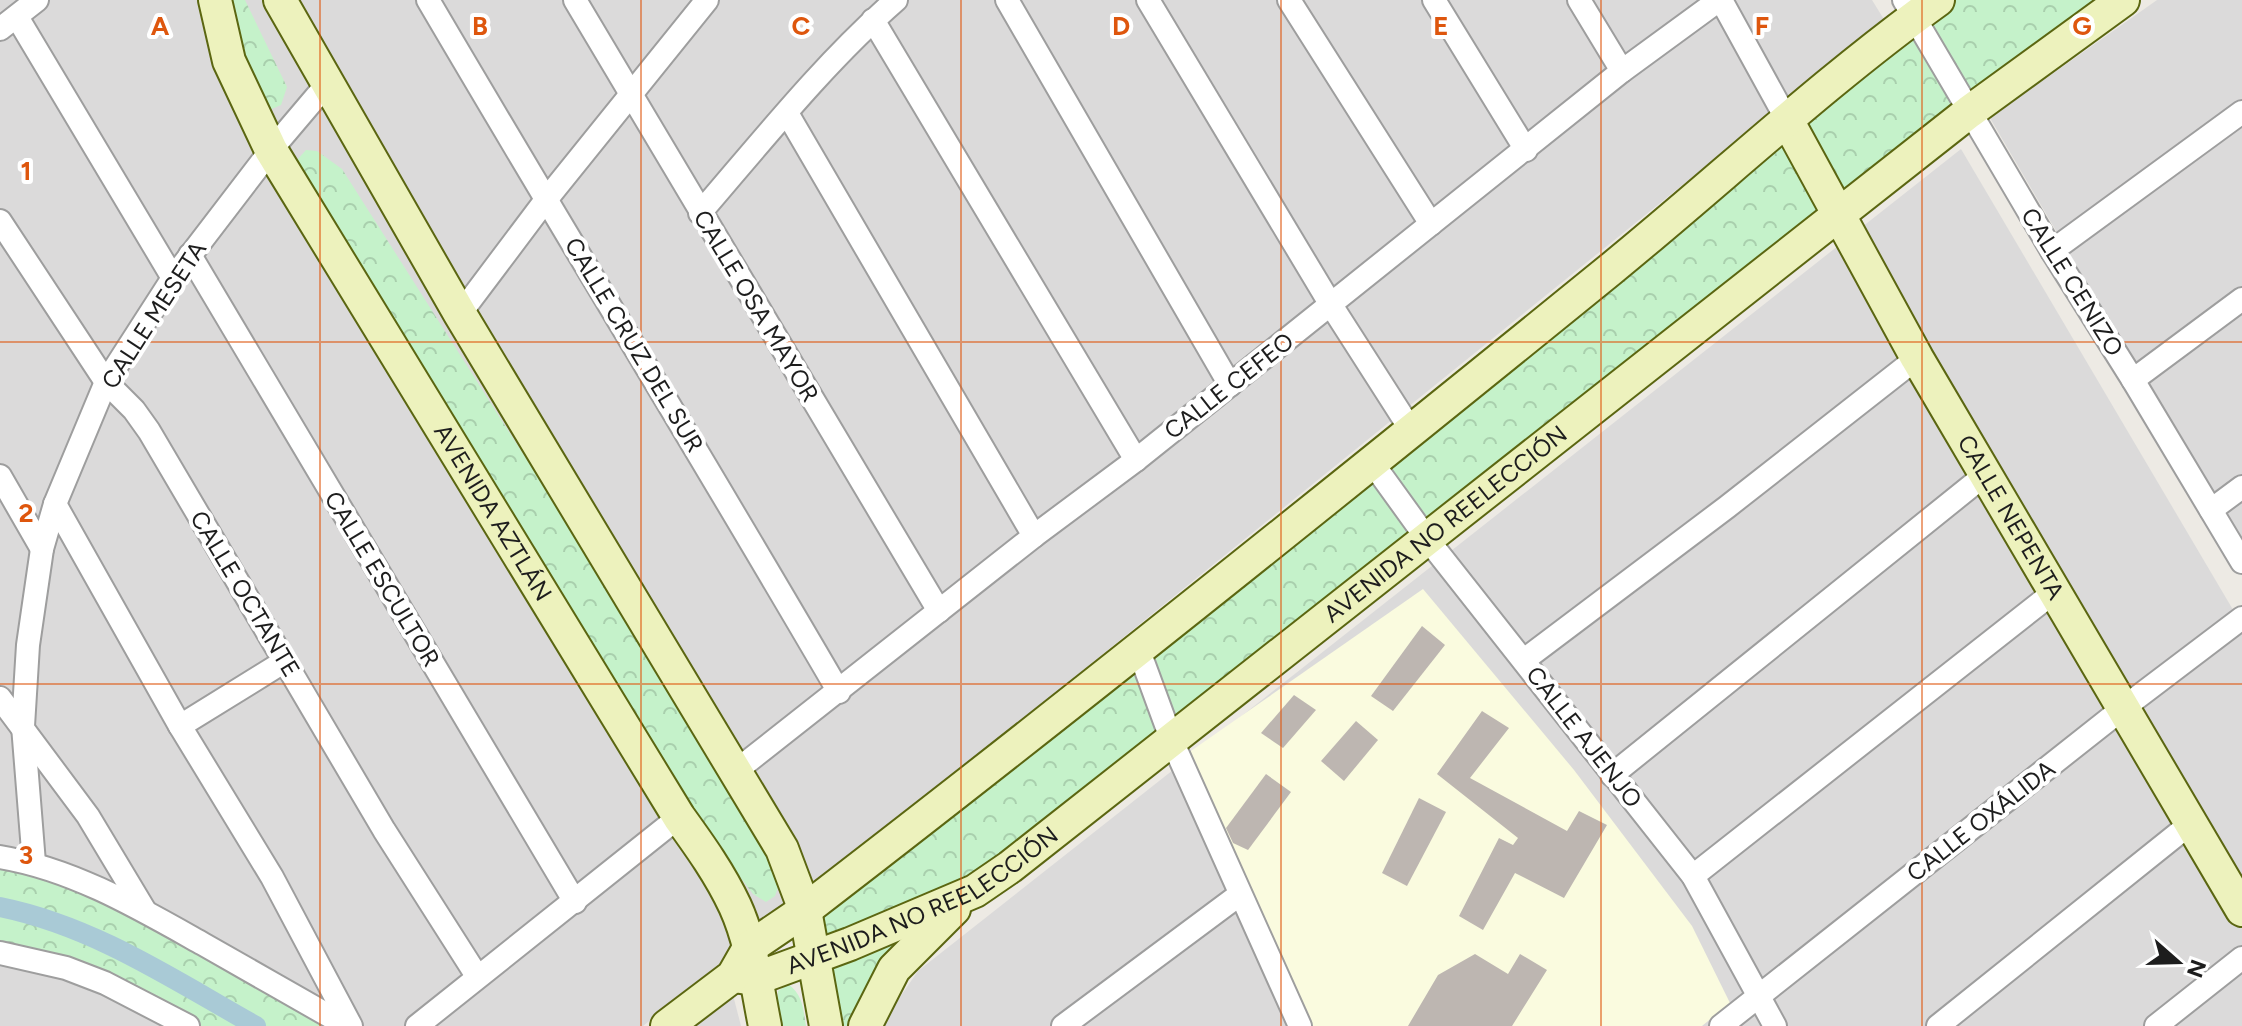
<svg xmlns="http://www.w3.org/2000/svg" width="2242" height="1026" font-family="Figtree,sans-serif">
  <defs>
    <pattern id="park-crowns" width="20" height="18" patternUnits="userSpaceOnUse" patternTransform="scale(2)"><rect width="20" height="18" fill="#c5f2ca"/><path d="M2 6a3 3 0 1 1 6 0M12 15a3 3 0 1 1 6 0" fill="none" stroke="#a9cfad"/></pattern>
  </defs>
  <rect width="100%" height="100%" fill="#edeae4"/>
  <g fill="#dbdada">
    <path d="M0,0H1872L1885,21L643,1026H0Z"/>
    <path d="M2157,0H2242V549L1990,118Z"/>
    <path d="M1961,149L2242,625V1026H880L918,971Z"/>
    <path d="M733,995L741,1026H692Z"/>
  </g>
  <path fill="#fafbdf" d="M1423,589L1574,770L1692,926L1730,1003L1702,1026H1308L1188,753Z"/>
  <g fill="url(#park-crowns)">
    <path d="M226,0H245L287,87L281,105L258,115Z"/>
    <path d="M1938,0H2123L975,891L865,1026H826L805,910Z"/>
    <path d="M306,150L317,151L342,169L741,797L780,882L775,896L766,902L753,894L677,794L296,161Z"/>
    <path d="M0,857L34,863L347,1026H188L0,953Z"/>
    <path d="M788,984C803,995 803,1008 806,1026H781L777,1004L778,991Z"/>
  </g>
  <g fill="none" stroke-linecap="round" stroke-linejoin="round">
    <path stroke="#a9cad6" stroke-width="20" d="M0,907C94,926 174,980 256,1026"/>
  </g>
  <g fill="#bdb6b1">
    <path d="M1422,626L1445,645L1393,711L1371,696Z"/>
    <path d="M1294,695L1316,710L1283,748L1261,733Z"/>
    <path d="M1482,711L1509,728L1470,778L1567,831L1579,811L1607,825L1564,898L1515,873L1483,930L1459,916L1499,838L1513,845L1518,838L1437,774Z"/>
    <path d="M1356,721L1378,740L1344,781L1321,761Z"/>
    <path d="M1266,774L1291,792L1248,850L1233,843L1226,828Z"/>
    <path d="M1419,798L1446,812L1407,886L1382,873Z"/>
    <path d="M1475,954L1508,974L1520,954L1547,970L1512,1026H1408L1438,975Z"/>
  </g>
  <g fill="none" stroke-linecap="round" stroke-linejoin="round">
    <g stroke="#9e9e9e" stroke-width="26">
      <g id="street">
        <path d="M428,0C564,232 704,460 839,692"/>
        <path d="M575,0L939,611"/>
        <path d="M1007,0L1230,385"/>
        <path d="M1148,0L1331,305L1411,430"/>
        <path d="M1289,0L1431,224"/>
        <path d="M1434,0L1526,150"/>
        <path d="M1579,0L1622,71"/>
        <path d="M1721,0L1787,120"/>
        <path d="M1904,0L2052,251L2133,380L2242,562"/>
        <path d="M17,17L173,278"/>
        <path d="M873,20L1136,460"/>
        <path d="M0,29L37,0"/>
        <path d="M787,113L1034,536"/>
        <path d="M700,213C763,140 824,63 896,0"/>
        <path d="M0,221L106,382L134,410L149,431L384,830L477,976"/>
        <path d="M2052,251L2242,112"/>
        <path d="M190,255L575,902"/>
        <path d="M460,314L545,201L707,0"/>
        <path d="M2133,380L2242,299"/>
        <path d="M1371,461L1428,540L1693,876L1775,1026"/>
        <path d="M0,476L42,549"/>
        <path d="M55,504L180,726L272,877L351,1026"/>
        <path d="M2211,510L2242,487"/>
        <path d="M1139,651L1172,741L1300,1026"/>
        <path d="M1524,660L1727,507L1917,358"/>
        <path d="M0,698L88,816L145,911"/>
        <path d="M180,726L285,661"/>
        <path d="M737,770L1034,536L1136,460L1622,71L1719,0"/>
        <path d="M1612,775L1986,474"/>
        <path d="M0,857C73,869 139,908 203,944C251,971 299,999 347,1026"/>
        <path d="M34,863L23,726L28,645L42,549L55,504L106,382L173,278L271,150L327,84"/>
        <path d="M1693,876L2054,592"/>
        <path d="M0,953L66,968L105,983L188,1026"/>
        <path d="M417,1026L679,817"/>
        <path d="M1063,1026L1239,895"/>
        <path d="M1721,1026L2122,709L2242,618"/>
        <path d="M1938,1026L2190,824"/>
        <path d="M2156,1026L2242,958"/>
      </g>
    </g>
    <g stroke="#5b6611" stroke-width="36">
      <g id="secondary">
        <path id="s1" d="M215,0L229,61L271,150L679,817C700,846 720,874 735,906C752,943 757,987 765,1026"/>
        <path d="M280,0L460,314L782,849L805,910L826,1026"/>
        <path id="s2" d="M1787,120L1917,358L2242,910"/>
        <path id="s3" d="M733,976L755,979L850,944L975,891L1010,867L1969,112L2123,0"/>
        <path d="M667,1026L733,976L749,948L805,910C1077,701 1344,486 1611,269C1720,180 1823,83 1938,0"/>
        <path d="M865,1026L894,969L954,909"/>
      </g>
    </g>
    <use href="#street" stroke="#fff" stroke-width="22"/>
    <use href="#secondary" stroke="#edf2bd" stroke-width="32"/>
  </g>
  <path fill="none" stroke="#de560d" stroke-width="2" stroke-opacity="0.55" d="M320,0V1026M641,0V1026M961,0V1026M1281,0V1026M1601,0V1026M1922,0V1026M0,342H2242M0,684H2242"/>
  <g text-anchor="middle" stroke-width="8" stroke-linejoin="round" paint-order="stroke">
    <g font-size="24" fill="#1d1d1d" stroke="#fff">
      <text transform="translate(2072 282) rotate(58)" y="8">CALLE CENIZO</text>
      <text transform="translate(756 306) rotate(59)" y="8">CALLE OSA MAYOR</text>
      <text transform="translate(154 315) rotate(-57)" y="8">CALLE MESETA</text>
      <text transform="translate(634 345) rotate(59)" y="8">CALLE CRUZ DEL SUR</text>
      <text transform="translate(1229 386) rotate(-38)" y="8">CALLE CEFEO</text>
      <text dy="8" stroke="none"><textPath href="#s1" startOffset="586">AVENIDA AZTLÁN</textPath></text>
      <text dy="8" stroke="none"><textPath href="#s2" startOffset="456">CALLE NEPENTA</textPath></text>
      <text dy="8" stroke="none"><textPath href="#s3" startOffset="856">AVENIDA NO REELECCIÓN</textPath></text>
      <text transform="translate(382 579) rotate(59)" y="8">CALLE ESCULTOR</text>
      <text transform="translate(245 594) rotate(59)" y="8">CALLE OCTANTE</text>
      <text transform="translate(1584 737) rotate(52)" y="8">CALLE AJENJO</text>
      <text transform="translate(1981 821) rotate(-38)" y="8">CALLE OXÁLIDA</text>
      <text dy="8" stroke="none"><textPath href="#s3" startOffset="208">AVENIDA NO REELECCIÓN</textPath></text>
    </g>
  </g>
  <g font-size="26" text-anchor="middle" font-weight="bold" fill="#de560d" stroke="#fff" stroke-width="8" stroke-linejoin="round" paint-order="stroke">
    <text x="160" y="35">A</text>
    <text x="480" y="35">B</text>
    <text x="801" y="35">C</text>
    <text x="1121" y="35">D</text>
    <text x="1441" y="35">E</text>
    <text x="1762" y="35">F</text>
    <text x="2082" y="35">G</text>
    <text x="26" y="180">1</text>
    <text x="26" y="522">2</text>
    <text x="26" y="864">3</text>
  </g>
  <g transform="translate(2178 962) rotate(110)" stroke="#ffffff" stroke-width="6" paint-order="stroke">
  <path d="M0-6L14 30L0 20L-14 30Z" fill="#1d1d1d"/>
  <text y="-12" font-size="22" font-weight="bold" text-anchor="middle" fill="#1d1d1d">N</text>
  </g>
</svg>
